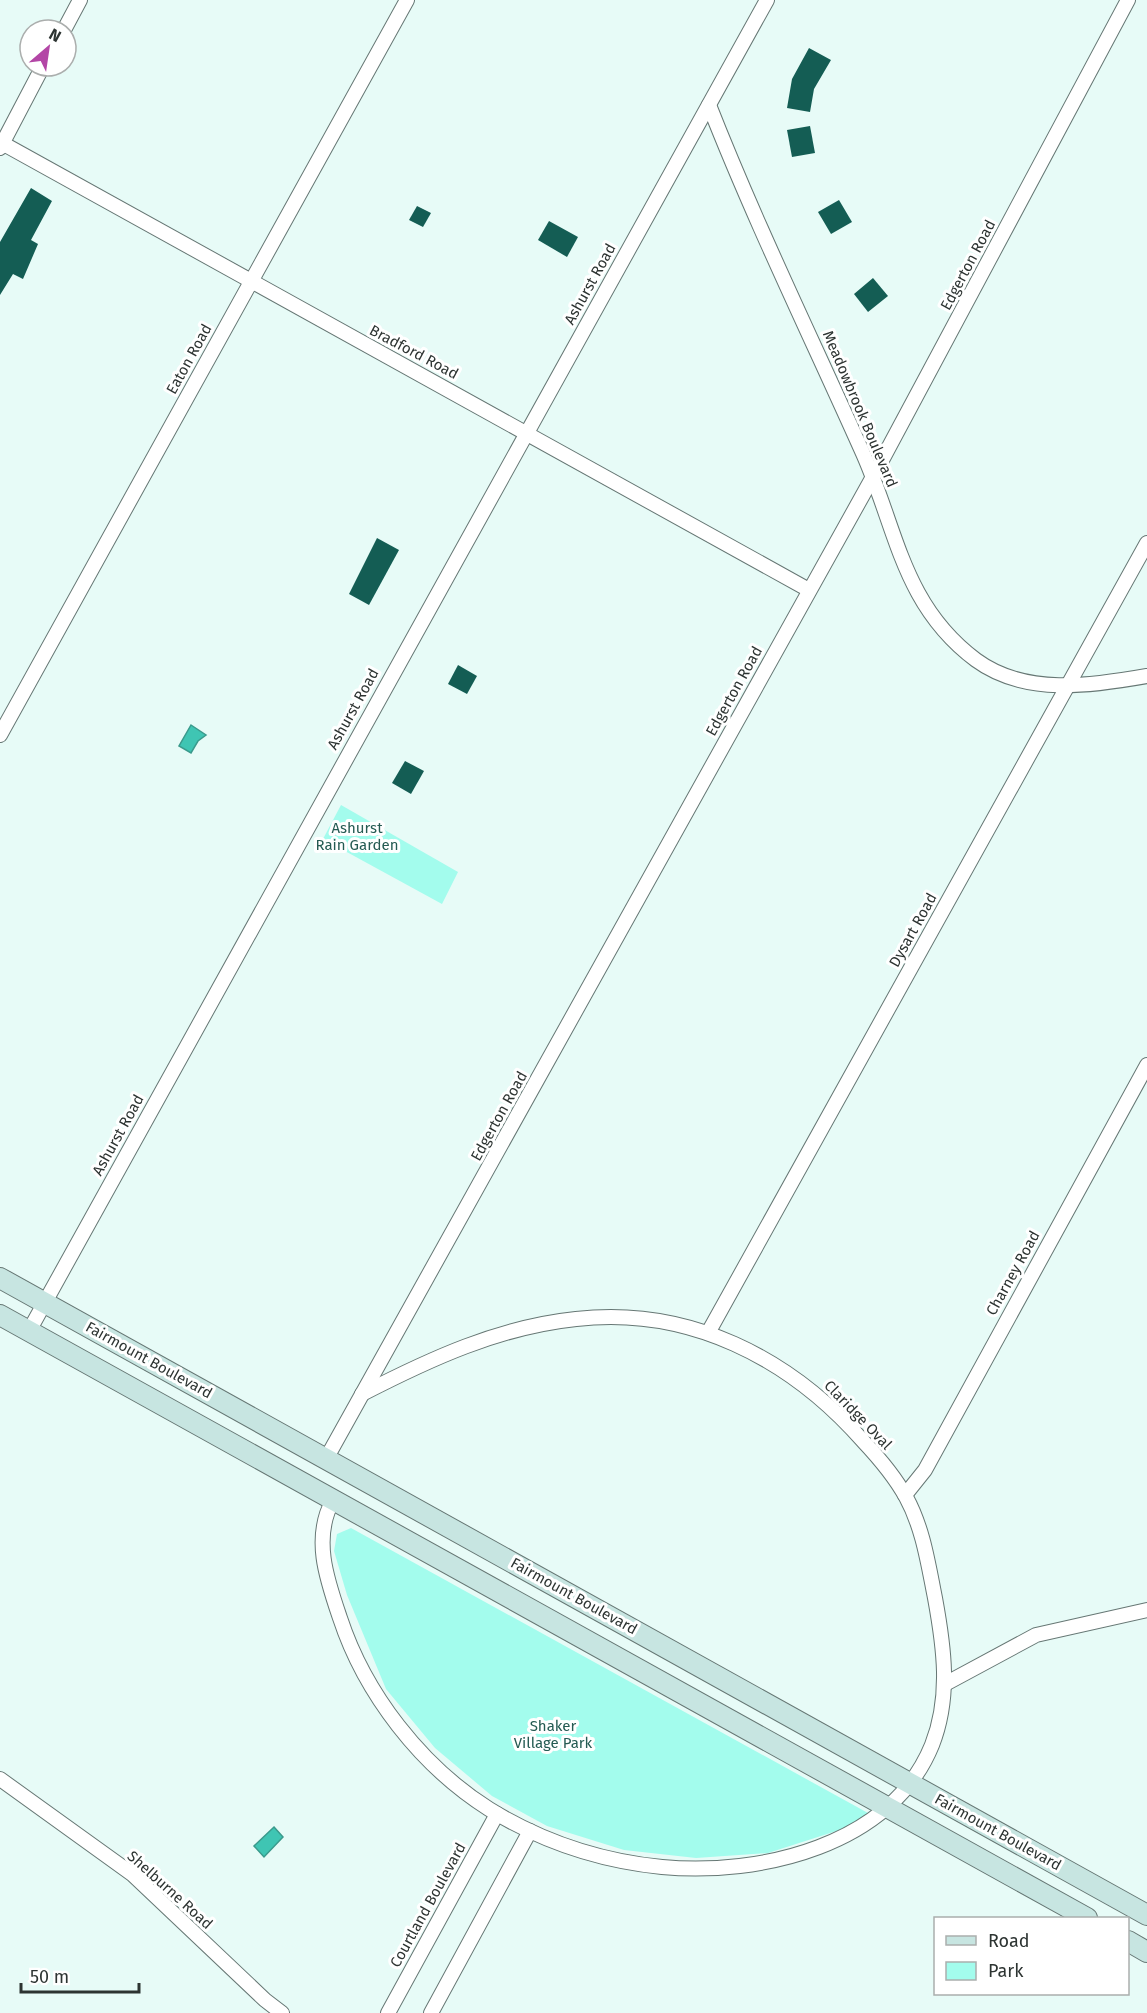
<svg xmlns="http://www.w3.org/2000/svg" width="1147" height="2013" font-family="'Fira Sans',sans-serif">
  <rect width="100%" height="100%" fill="#e7fbf7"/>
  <g fill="#a3fced">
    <path d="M341,805L458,872L442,904L323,839Z"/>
    <path d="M351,1528L877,1818L768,1853L696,1858L624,1850L547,1826L492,1796L435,1748L386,1689L347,1595L334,1551L337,1534Z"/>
  </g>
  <g fill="#3fc5b3" stroke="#3a9a8c" stroke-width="1.5">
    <path d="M191,725L206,735L198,741L191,753L179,746Z"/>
    <path d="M274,1827L283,1837L264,1857L254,1846Z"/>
  </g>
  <g fill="#145d54">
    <path d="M809,48L831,60L814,89L810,112L787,108L792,79Z"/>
    <path d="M810,126L815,153L792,157L787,130Z"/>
    <path d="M31,188L52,201L31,240L38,244L23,279L13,274L0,295V242Z"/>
    <path d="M839,200L852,222L831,234L818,212Z"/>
    <path d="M417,206L431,213L423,227L409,220Z"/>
    <path d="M549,221L578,237L567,257L538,240Z"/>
    <path d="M873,278L888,296L868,312L854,294Z"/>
    <path d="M377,538L399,550L369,605L349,594Z"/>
    <path d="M458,665L477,676L467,694L448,684Z"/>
    <path d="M405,761L424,771L411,794L392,783Z"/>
  </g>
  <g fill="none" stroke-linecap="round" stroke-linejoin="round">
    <g stroke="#667774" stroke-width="16">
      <g id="minor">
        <path d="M64,30L80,0"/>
        <path d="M709,105C755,222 810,335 861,449C897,527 901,604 976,660C1025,696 1091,686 1147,676"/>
        <path d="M2,143L809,590"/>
        <path d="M0,148L43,66"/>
        <path d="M0,735L407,0"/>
        <path d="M29,1331L767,0"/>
        <path d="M708,1333L1147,543"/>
        <path d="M326,1459L874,475L1128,0"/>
        <path d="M905,1495L925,1470L1147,1065"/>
        <path d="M333,1500C312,1538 327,1580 340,1618C365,1694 421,1766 489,1809C541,1841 601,1861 662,1867C760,1876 891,1846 932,1745C951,1697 944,1647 935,1598C928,1563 923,1528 906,1497C895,1477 879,1458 863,1441C790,1358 689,1306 576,1319C499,1327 430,1359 362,1394"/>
        <path d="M945,1684L1036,1635L1147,1610"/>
        <path d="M0,1779L132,1874L265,2000L282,2013"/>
        <path d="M388,2013L497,1814"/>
        <path d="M431,2013L530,1831"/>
      </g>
    </g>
    <g stroke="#667774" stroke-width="22">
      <g id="secondary">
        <path d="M0,1278L1147,1915"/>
        <path d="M0,1315L1087,1918"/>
        <path d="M1128,1941L1147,1952"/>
      </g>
    </g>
    <use href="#minor" stroke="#fff" stroke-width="14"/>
    <use href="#secondary" stroke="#c7e5e1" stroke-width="20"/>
  </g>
  <g text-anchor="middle" stroke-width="6" stroke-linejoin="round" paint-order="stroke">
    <g font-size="15" fill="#2d3432" stroke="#fff">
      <text transform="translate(968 265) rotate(-62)" y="5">Edgerton Road</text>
      <text transform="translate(590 284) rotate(-61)" y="5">Ashurst Road</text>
      <text transform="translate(414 352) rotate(28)" y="5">Bradford Road</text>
      <text transform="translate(189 359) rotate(-61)" y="5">Eaton Road</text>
      <text transform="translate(860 409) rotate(67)" y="5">Meadowbrook Boulevard</text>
      <text transform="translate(734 691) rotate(-61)" y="5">Edgerton Road</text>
      <text transform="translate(353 709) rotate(-61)" y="5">Ashurst Road</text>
      <text transform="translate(913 930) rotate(-61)" y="5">Dysart Road</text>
      <text transform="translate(499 1116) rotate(-61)" y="5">Edgerton Road</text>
      <text transform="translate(118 1135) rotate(-61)" y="5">Ashurst Road</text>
      <text transform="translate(1013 1273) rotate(-61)" y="5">Charney Road</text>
      <text transform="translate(149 1360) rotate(29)" y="5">Fairmount Boulevard</text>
      <text transform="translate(858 1415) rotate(46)" y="5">Claridge Oval</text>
      <text transform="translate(574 1596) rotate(29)" y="5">Fairmount Boulevard</text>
      <text transform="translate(998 1832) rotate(29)" y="5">Fairmount Boulevard</text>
      <text transform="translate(170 1890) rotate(42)" y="5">Shelburne Road</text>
      <text transform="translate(428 1905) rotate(-61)" y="5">Courtland Boulevard</text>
    </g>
    <g font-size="15" fill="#255b53" stroke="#fff">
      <text x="357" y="833">Ashurst<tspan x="357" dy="17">Rain Garden</tspan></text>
      <text x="553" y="1731">Shaker<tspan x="553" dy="17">Village Park</tspan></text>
    </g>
  </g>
  <rect x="934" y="1917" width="195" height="78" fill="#ffffff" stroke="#abaead" stroke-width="1.5"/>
  <rect x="946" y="1936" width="30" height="9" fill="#c7e5e1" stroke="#abaead" stroke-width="1.5"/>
  <text x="988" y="1947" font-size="18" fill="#2d3432">Road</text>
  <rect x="946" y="1962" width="30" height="18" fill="#a3fced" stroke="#abaead" stroke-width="1.5"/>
  <text x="988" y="1977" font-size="18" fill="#2d3432">Park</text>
  <g transform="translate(48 48) rotate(29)"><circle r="28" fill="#ffffff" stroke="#abaead" stroke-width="1.5"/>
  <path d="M0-4.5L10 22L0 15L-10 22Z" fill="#b346a6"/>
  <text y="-9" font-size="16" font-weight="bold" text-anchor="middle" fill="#2d3432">N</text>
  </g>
  <path d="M21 1983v9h118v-9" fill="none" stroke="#2d3432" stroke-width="3"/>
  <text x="30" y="1983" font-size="18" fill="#2d3432" stroke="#ffffff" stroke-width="4.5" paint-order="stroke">50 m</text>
</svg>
